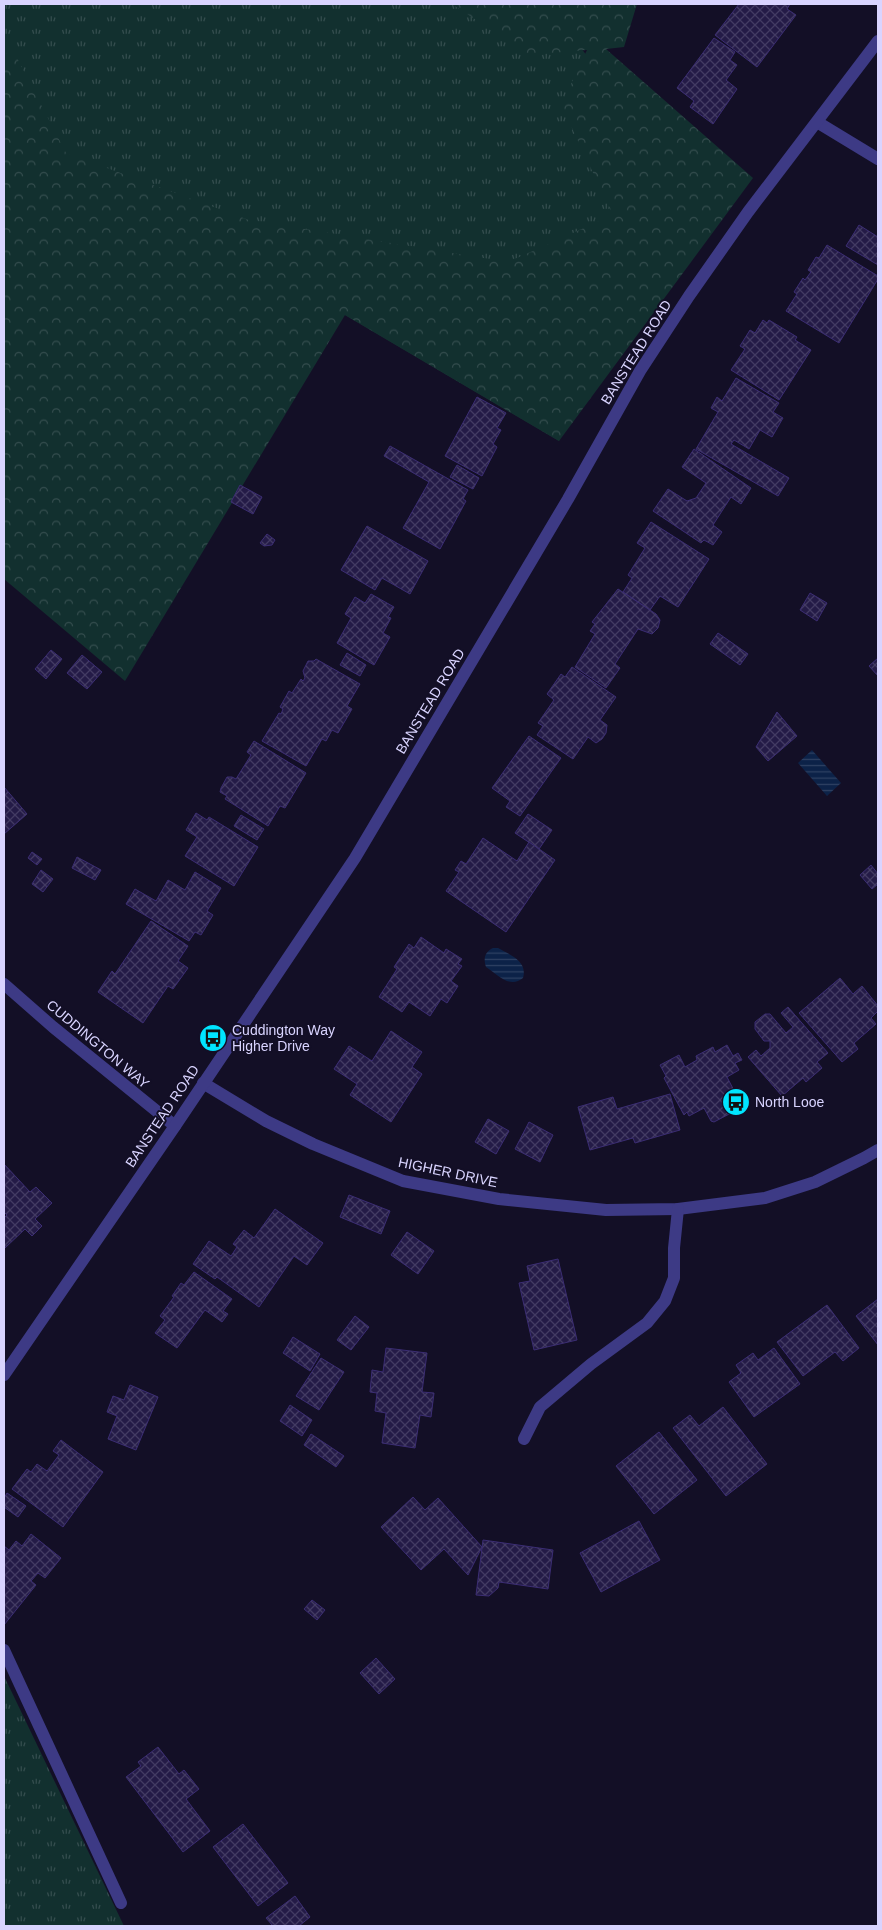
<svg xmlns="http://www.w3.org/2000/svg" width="882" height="1930" font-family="Arial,sans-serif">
  <defs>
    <pattern id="grass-tufts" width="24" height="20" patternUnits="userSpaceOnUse" patternTransform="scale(1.25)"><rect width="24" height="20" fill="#12302f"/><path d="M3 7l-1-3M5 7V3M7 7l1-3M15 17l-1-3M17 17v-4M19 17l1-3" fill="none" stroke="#344d4e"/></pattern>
    <pattern id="forest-crowns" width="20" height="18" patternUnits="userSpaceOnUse" patternTransform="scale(1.25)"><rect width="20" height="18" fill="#12302f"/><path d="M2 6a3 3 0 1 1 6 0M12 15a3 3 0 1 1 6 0" fill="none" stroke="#344d4e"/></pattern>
    <pattern id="water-rules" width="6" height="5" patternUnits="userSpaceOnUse" patternTransform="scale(1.25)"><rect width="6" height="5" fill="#0c2248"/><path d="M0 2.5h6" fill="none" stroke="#2f4163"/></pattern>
    <pattern id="building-cross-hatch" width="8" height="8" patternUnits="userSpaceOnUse" patternTransform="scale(1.25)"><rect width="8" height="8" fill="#241b47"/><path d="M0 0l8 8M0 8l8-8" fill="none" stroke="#433b63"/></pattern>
  </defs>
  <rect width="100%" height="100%" fill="#130f26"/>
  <g fill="url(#grass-tufts)">
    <path d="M4,4H547L655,144L559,441L345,315L4,199Z"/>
    <path d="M4,1676L124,1926H4Z"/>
  </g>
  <path fill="url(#forest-crowns)" d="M452,4H637L624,47L606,49L753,178L559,441L345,315L125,681L4,579V53L15,54L66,153L249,220L508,262L613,215L561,105L587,50L529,55Z"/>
  <g fill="url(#water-rules)">
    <path d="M812,750L841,783L827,796L798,763Z"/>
    <path d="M493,948H498C510,955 528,961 523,978C510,989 498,975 486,967C483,958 485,952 493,948Z"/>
  </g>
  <g fill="url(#building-cross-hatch)" stroke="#3b2d73">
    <path d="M739,4H790L787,9L796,15L757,67L715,35Z"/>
    <path d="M714,38L735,52L730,60L737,65L726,80L737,89L713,124L690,107L694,101L677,88Z"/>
    <path d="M859,225L878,237V265L846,246Z"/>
    <path d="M827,245L878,276V279L839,343L786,311L797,294L794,292L803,278L805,280L811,272L808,270L816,257L819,258Z"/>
    <path d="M763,320L767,323L769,320L797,337L795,340L811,350L779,400L731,370L745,349L740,346L750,330L755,333Z"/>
    <path d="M736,378L779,403L773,412L783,418L772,437L760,430L749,449L734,440L731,444L789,478L778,496L696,449L718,412L711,408L717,397L722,401Z"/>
    <path d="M477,397L506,413L497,428L501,430L493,444L497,447L482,476L445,456Z"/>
    <path d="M390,446L468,490L463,499L466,501L440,549L403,528L429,482L384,456Z"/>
    <path d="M694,449L751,488L741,504L731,497L713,525L722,532L713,545L704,540L701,543L653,511L668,489L687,501L696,498L706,483L682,467Z"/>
    <path d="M457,465L479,478L473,489L450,477Z"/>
    <path d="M240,485L262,497L253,514L231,502Z"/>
    <path d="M651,522L709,559L678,607L660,596L650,610L623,592L632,578L628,575L645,548L637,543Z"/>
    <path d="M367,526L428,561L410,594L382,578L375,590L341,570Z"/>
    <path d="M267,534L275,540L272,545L264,546L260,543Z"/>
    <path d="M618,589L656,614L660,620L658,628L652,634L638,629L615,664L620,668L606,688L575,667L595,634L590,631L595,624L592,622Z"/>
    <path d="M810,593L827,603L817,621L800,610Z"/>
    <path d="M371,594L394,607L388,617L391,618L383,633L390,637L374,665L337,643L351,618L345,614L355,597L365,603Z"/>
    <path d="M718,633L748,654L740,665L710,644Z"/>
    <path d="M51,650L62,659L46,679L35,669Z"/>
    <path d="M347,653L366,665L360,676L340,665Z"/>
    <path d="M82,655L102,672L87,689L67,673Z"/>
    <path d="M878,658V676L869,666Z"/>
    <path d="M316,659L360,684L347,706L352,709L338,733L332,730L326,741L322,739L306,766L262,741L279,713L281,714L283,709L280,707L289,691L292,693L301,679L303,681L305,678L303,671L308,661H314Z"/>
    <path d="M572,667L616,697L600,720L607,725L606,733L602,739L596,743L588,737L573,759L537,735L543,726L538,723L554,700L547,694L561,674L565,677Z"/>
    <path d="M777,712L797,736L768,761L756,747Z"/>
    <path d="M529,736L561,758L520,816L506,807L510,801L492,788Z"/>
    <path d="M254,741L306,773L285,808L280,806L268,826L225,799L227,796L220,792L221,788L227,777H232L236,779L251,755L247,752Z"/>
    <path d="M4,787L27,814L4,834Z"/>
    <path d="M196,813L207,820L209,817L258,847L234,886L185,856L197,837L186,830Z"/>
    <path d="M528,814L552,830L539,849L515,833Z"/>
    <path d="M241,815L264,829L257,840L234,826Z"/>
    <path d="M483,838L517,861L529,842L555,860L506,932L446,891L459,872L455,870L461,861L466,864Z"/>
    <path d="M32,852L42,859L37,865L28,858Z"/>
    <path d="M77,857L101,870L95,880L72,868Z"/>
    <path d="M871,865L878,874V884L872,889L860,875Z"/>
    <path d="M41,870L53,879L43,892L32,884Z"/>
    <path d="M195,872L221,888L207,911L213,915L201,935L195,932L189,941L126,904L135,889L156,901L168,880L185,890Z"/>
    <path d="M151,921L188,946L178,961L188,968L173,989L168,986L143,1023L98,992L112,971L115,974Z"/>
    <path d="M421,937L444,953L446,949L462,959L458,964L462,966L451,981L458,986L447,1003L441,999L430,1016L409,1002L402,1012L379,997L397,969L394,967L409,944L414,948Z"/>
    <path d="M840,978L853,994L862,986L878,1006V1011L871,1018L876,1024L854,1043L858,1049L842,1062L799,1013Z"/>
    <path d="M788,1007L828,1053L817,1062L822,1068L806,1082L803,1078L782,1096L748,1057L756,1050L761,1056L770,1048V1041H764L755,1029V1022L765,1014H770L786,1033L793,1027L781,1013Z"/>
    <path d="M391,1031L422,1052L412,1067L422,1074L391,1122L350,1095L357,1084L334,1069L349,1046L372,1061Z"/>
    <path d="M727,1045L733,1056L738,1053L742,1060L735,1063L739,1070L727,1077L741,1104L731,1109L733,1112L714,1122L711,1121L704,1108L689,1116L687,1112L684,1115L664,1078L666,1076L660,1065L679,1055L685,1067L697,1060L696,1056L713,1047L715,1052Z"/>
    <path d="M670,1094L680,1130L635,1143L633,1138L590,1150L578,1107L613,1097L617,1109Z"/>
    <path d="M488,1119L509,1131L496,1154L475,1142Z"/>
    <path d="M529,1122L553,1135L540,1162L515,1149Z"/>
    <path d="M4,1164L30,1192L36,1187L52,1203L35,1219L42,1226L32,1236L25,1229L5,1248L4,1247V1218L7,1215L4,1212Z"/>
    <path d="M349,1195L390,1211L381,1234L340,1217Z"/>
    <path d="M275,1209L323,1243L307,1265L294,1256L259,1307L217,1277L215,1279L193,1264L209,1241L231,1256L237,1247L233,1244L244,1230L254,1238Z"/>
    <path d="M407,1232L434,1251L418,1274L391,1255Z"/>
    <path d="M558,1259L577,1340L534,1350L519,1283L530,1281L527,1266Z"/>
    <path d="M194,1272L232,1299L223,1311L228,1314L222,1322L205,1310L177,1348L155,1333L165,1320L160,1316L174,1297L172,1296L181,1283L184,1285Z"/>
    <path d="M878,1299V1345L856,1316Z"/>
    <path d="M827,1305L859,1348L843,1361L835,1352L803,1376L777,1342Z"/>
    <path d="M355,1316L369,1327L351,1350L337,1340Z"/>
    <path d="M293,1337L320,1354L310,1371L283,1353Z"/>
    <path d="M386,1348L427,1353L422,1392L434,1393L431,1417L420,1415L415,1448L382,1443L386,1413L375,1411L377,1393L370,1392L372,1370L383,1372Z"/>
    <path d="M774,1348L800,1384L754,1417L729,1382L741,1373L736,1365L753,1353L758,1360Z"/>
    <path d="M321,1358L344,1372L319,1410L296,1396Z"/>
    <path d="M130,1385L158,1397L136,1450L108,1439L117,1416L107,1412L113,1396L124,1400Z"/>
    <path d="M290,1405L312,1420L302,1436L280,1421Z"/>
    <path d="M723,1407L767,1464L726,1496L673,1428L690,1415L699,1426Z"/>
    <path d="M659,1432L697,1480L654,1514L616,1466Z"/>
    <path d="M311,1434L344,1456L336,1467L304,1445Z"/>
    <path d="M61,1440L103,1472L63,1527L12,1489L27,1469L31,1472L37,1464L47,1471L59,1455L53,1451Z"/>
    <path d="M7,1493L26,1506L18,1517L4,1507V1498Z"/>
    <path d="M413,1497L425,1510L438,1498L482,1547L468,1575L444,1549L421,1570L381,1527Z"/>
    <path d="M639,1521L660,1560L601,1592L580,1553Z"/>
    <path d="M31,1534L61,1558L45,1578L38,1573L31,1581L36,1585L4,1625V1546L9,1550L16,1541L22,1546Z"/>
    <path d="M483,1540L553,1550L548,1589L499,1582L498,1588L489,1596L476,1595Z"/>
    <path d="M312,1600L325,1610L317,1620L304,1609Z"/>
    <path d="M376,1658L395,1679L379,1694L360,1673Z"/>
    <path d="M158,1747L179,1774L184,1770L199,1789L186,1799L210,1831L183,1852L126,1777L141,1766L138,1762Z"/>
    <path d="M243,1824L288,1883L258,1906L213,1847Z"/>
    <path d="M295,1896L310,1917L299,1926H273L266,1918Z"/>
  </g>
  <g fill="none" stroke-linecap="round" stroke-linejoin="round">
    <g stroke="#3d3a85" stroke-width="12">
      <path d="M817,122L878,159"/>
      <path d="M4,1650L121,1903"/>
    </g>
    <g stroke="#3d3a85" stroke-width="12">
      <path d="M4,984L53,1027L175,1126"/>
      <path d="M203,1083L266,1121L313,1144L403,1181L499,1199L606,1210L678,1209L765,1198L815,1182L864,1158L878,1150"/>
      <path d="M524,1439L540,1407L591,1364L647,1323L665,1301L674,1278V1248L678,1209"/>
    </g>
    <path stroke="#3d3a85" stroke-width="12" d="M4,1375L175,1126L355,858L568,499L640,371L689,296L748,212L878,41"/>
  </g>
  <defs>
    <g id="bus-disc" transform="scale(1.4375)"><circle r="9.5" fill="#00e5ff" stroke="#130f26"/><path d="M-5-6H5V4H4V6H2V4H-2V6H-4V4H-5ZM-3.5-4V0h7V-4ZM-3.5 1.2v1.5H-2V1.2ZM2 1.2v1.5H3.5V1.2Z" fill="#111"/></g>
  </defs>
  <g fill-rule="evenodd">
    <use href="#bus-disc" x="213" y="1038"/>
    <use href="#bus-disc" x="736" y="1102"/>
  </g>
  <g text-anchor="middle" stroke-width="4" stroke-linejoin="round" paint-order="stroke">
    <g font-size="14" fill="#d9d4ff" stroke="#130f26">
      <text transform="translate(636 352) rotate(-58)" y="5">BANSTEAD ROAD</text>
      <text transform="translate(430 701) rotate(-59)" y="5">BANSTEAD ROAD</text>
      <text transform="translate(98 1044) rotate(40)" y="5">CUDDINGTON WAY</text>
      <text transform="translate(162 1116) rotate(-56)" y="5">BANSTEAD ROAD</text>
      <text transform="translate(448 1172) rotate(12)" y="5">HIGHER DRIVE</text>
    </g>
    <g font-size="14" fill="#d9d4ff" stroke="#130f26" text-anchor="start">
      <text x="232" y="1035">Cuddington Way<tspan x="232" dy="16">Higher Drive</tspan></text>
      <text x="755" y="1107">North Looe</text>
    </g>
  </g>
  <rect width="882" height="1930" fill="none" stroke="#d9d4ff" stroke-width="10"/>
</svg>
